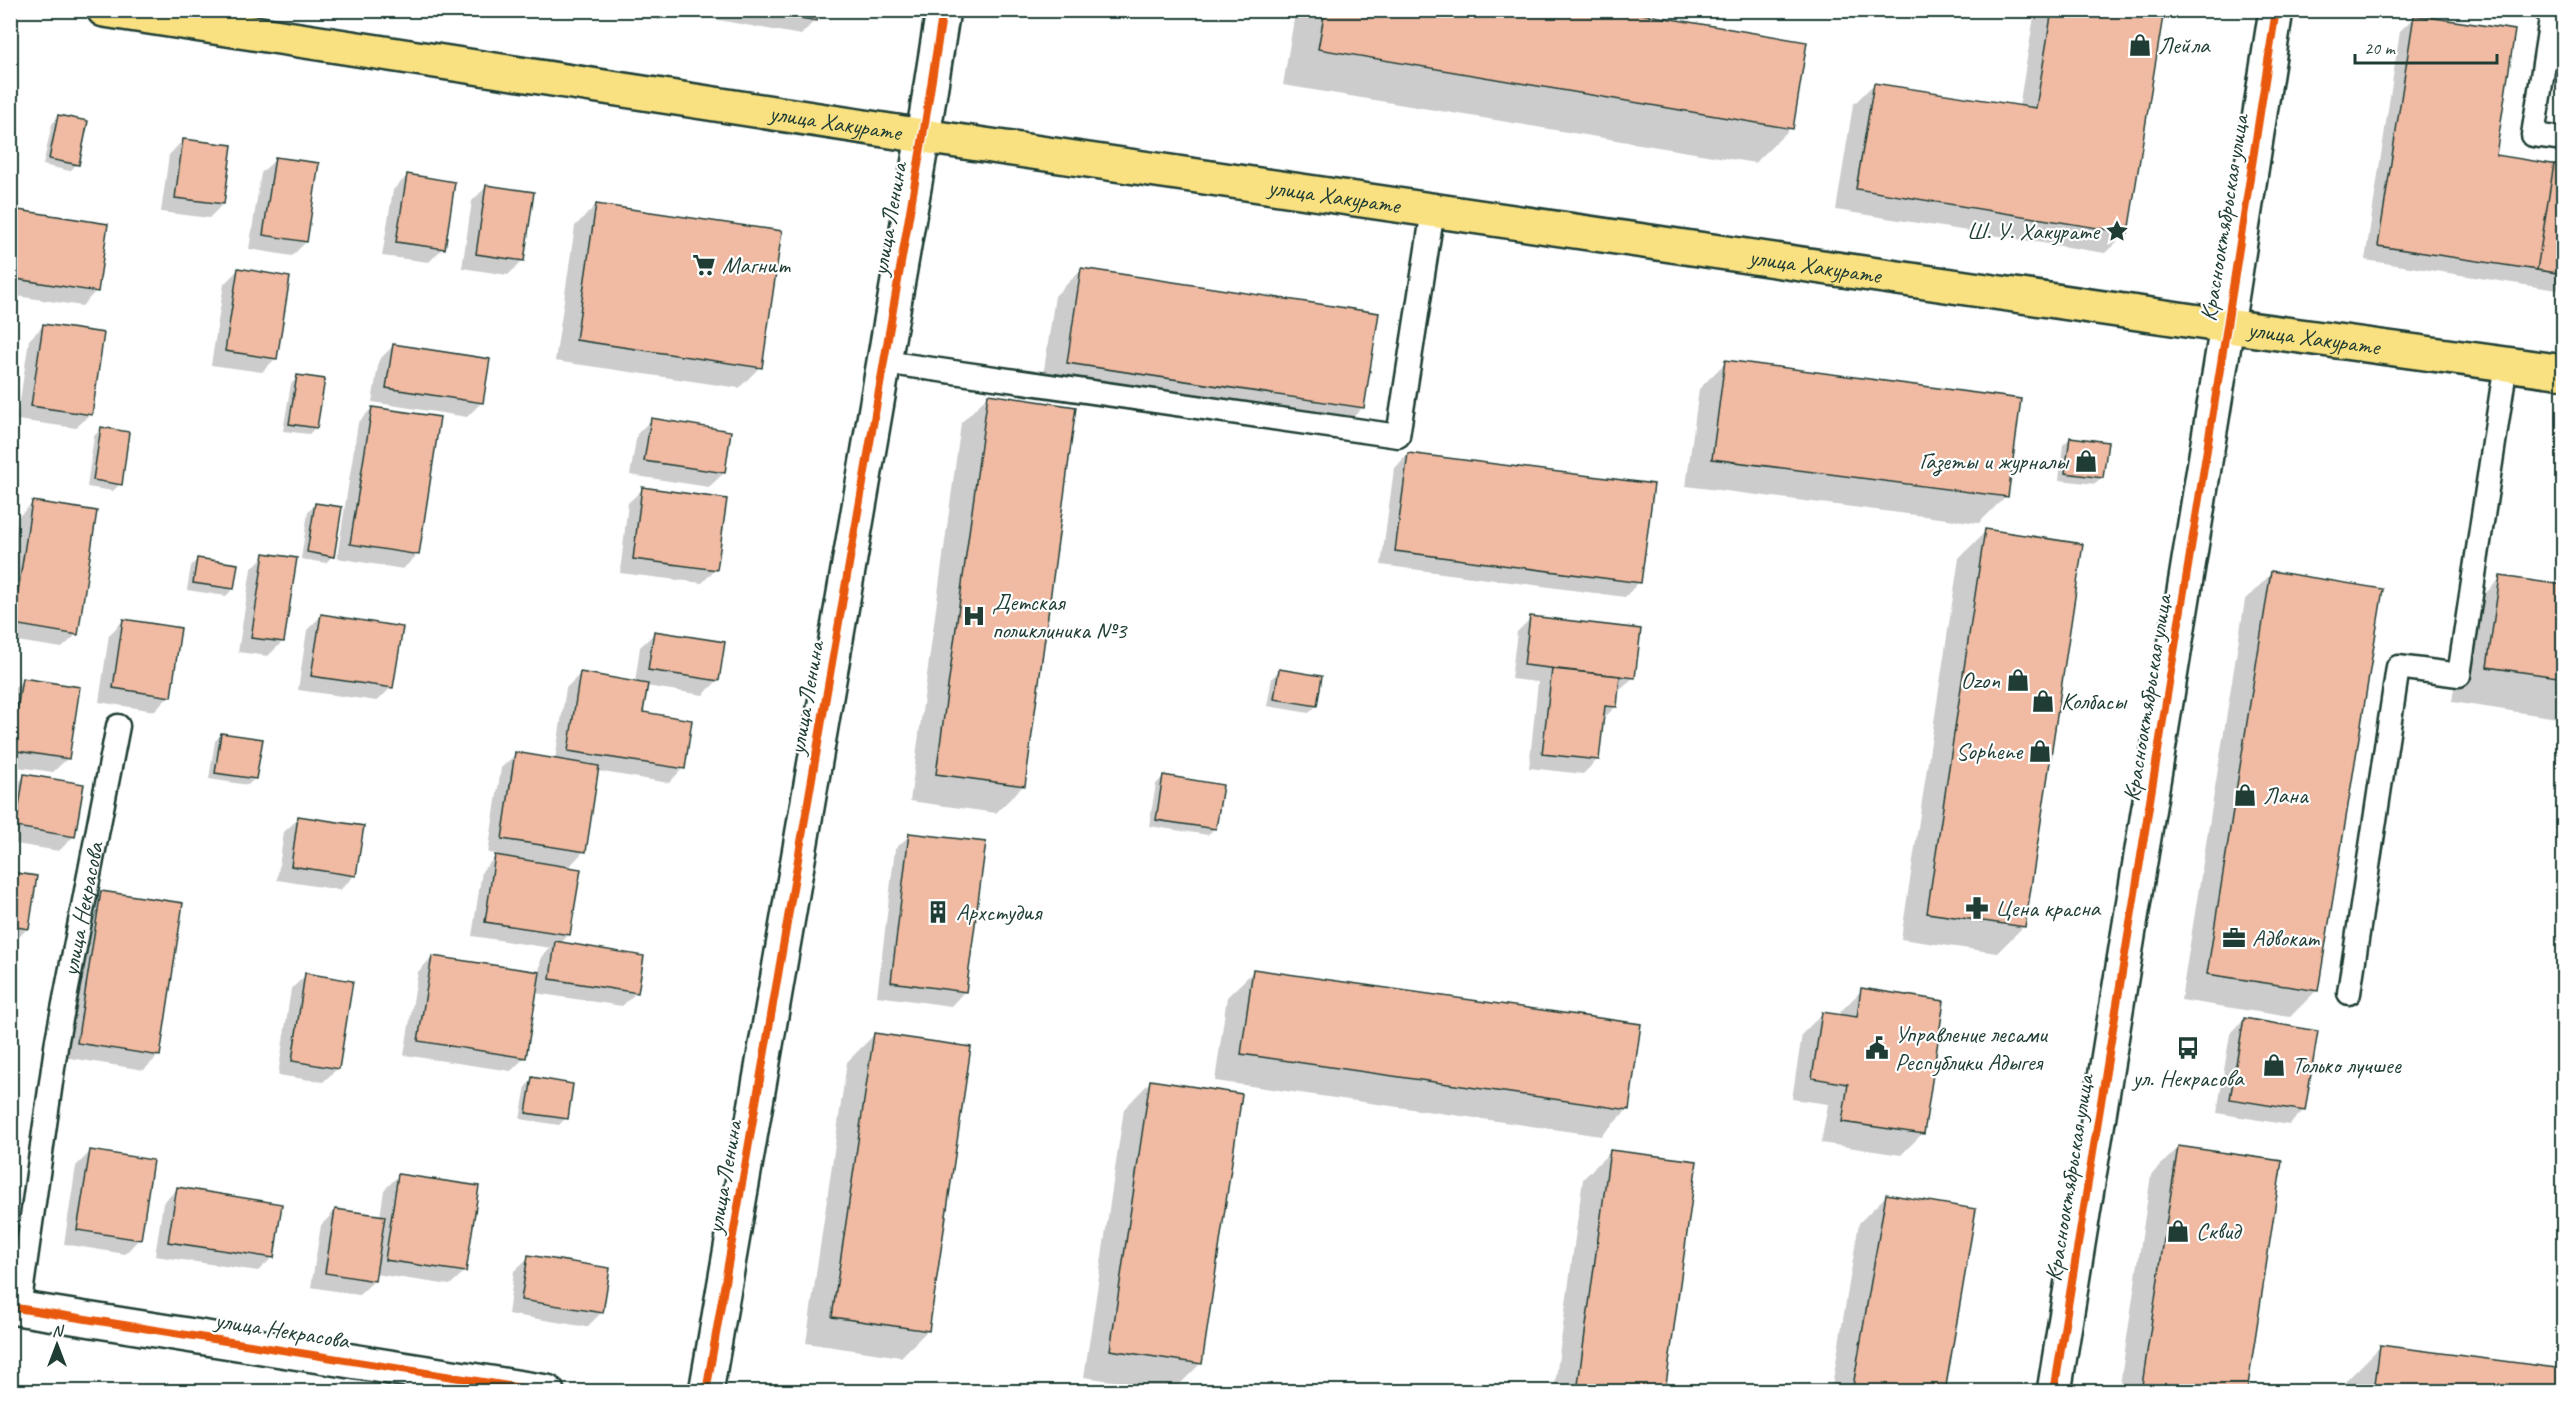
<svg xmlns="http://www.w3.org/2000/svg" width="2574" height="1402" font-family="Caveat,sans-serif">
  <rect width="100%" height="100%" fill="#fff"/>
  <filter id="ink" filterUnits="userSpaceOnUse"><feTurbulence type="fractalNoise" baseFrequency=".0167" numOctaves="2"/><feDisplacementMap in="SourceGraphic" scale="12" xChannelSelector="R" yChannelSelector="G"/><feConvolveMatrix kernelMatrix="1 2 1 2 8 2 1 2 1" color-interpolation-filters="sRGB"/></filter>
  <g filter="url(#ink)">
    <g fill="#0003">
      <path d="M609,10H670L660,20Z"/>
      <path d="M708,10H817L815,20L801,35L707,18Z"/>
      <path d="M1243,10H1609L1791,128L1755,163L1283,85L1294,19Z"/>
      <path d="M2035,10H2162L2127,232L2105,253L1836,210L1853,105L1874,84L2019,107Z"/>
      <path d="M2415,16L2494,156L2564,167V291L2365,260L2400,31Z"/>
      <path d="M59,117L77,164L70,171L43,165L52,124Z"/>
      <path d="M183,140L223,204L209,218L161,212L169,155Z"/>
      <path d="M276,159L306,242L292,256L249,249L261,173Z"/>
      <path d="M407,176L443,248L429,262L382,256L393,190Z"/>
      <path d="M487,186L522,261L508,275L462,268L472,201Z"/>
      <path d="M596,205L760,367L739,388L555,361L575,226Z"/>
      <path d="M19,212L96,291L82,306L10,295V220Z"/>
      <path d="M1082,269L1362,408L1336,435L1041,390L1055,296Z"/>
      <path d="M238,270L276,358L262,372L211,365L224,284Z"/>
      <path d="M44,325L90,414L76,428L17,420L29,340Z"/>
      <path d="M393,346L482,402L467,417L372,402L379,360Z"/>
      <path d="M1726,362L2006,496L1979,523L1686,486L1699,389Z"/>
      <path d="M298,377L316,427L309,434L283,431L291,384Z"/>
      <path d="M988,396L1023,786L996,813L910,801L961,423Z"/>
      <path d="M372,408L438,418L417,555L403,569L337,558L358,423Z"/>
      <path d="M651,420L724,473L709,487L630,475L637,434Z"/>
      <path d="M101,429L120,484L113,491L87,487L94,436Z"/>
      <path d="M2070,438L2102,477L2095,484L2059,480L2063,445Z"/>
      <path d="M1408,454L1639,582L1625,597L1381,565L1394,469Z"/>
      <path d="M643,489L716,569L702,583L620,573L628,503Z"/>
      <path d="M33,503L77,634L62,648L10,640V568L18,517Z"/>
      <path d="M315,505L332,556L326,563L301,559L308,512Z"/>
      <path d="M1986,531L2024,926L1997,953L1901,939L1959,558Z"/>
      <path d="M265,555L282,642L268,656L238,652L251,569Z"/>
      <path d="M198,559L233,589L226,596L187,590L191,566Z"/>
      <path d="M2272,573L2317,990L2290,1017L2181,1000L2245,600Z"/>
      <path d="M2501,578L2564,587V719L2452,702L2465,613Z"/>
      <path d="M321,616L392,687L377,701L298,690L307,630Z"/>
      <path d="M1531,618L1634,677L1617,692L1615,707L1602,720L1597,760L1583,774L1529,768L1538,682L1511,679L1517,632Z"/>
      <path d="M124,620L169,696L155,711L99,702L109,635Z"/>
      <path d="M655,633L718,680L703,695L646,686L642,713L683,768L669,783L597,771L584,851L568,868L569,934L560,944L637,992L622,1006L535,993L525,1057L511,1071L404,1055L418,972L432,957L539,974L541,957L551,948L472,936L482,871L498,854L488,853L501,768L516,754L555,760L566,688L580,674L635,683L640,647Z"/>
      <path d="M1279,671L1316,706L1309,713L1267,706L1272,678Z"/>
      <path d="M23,680L68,758L53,772L10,766V692Z"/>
      <path d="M222,734L255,778L248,785L209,779L215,741Z"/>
      <path d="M25,776L74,836L59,851L10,843V791Z"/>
      <path d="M1163,777L1215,828L1208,835L1149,826L1156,784Z"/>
      <path d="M299,818L354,876L340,890L277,880L284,832Z"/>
      <path d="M910,835L965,991L951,1006L877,996L895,849Z"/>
      <path d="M10,874L28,928L14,942H10Z"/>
      <path d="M101,892L159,1055L144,1070L63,1057L87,907Z"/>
      <path d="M1254,971L1628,1109L1601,1136L1215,1081L1227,997Z"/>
      <path d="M306,975L338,1068L323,1082L278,1075L291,989Z"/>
      <path d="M1862,990L1922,1134L1901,1155L1821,1143L1828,1104L1792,1099L1802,1034L1823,1013L1840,1016L1841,1011Z"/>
      <path d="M2244,1020L2303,1111L2289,1125L2217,1113L2230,1034Z"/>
      <path d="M874,1035L928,1330L901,1357L806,1343L847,1062Z"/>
      <path d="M533,1079L566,1118L559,1125L520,1119L526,1086Z"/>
      <path d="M1150,1082L1201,1363L1174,1390L1084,1377L1124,1109Z"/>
      <path d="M2178,1148L2246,1392H2119L2151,1175Z"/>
      <path d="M90,1152L139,1239L125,1254L64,1244L76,1166Z"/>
      <path d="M1610,1152L1664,1392H1554L1583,1179Z"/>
      <path d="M399,1175L465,1271L450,1285L375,1274L374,1281L359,1295L311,1287L321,1225L336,1210L380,1217L384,1190Z"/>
      <path d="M177,1189L273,1257L258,1271L155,1256L163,1203Z"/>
      <path d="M1886,1196L1943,1392H1831L1859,1223Z"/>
      <path d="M529,1257L602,1312L587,1327L508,1314L514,1271Z"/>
      <path d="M2381,1346L2564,1392H2344L2345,1382Z"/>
    </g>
    <g fill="#f0baa3" stroke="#1f3d34" stroke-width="1.5">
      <path d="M756,10H819L817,21Z"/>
      <path d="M1325,10H1618L1807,42L1793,129L1318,49Z"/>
      <path d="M2052,10H2164L2128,233L1856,189L1874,83L2036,108Z"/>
      <path d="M2414,15L2515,30L2496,155L2564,166V274L2378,246Z"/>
      <path d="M58,115L88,121L79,165L49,159Z"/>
      <path d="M183,139L232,145L224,204L175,198Z"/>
      <path d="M275,157L319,163L307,242L263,235Z"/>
      <path d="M2554,164L2564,166V274L2537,270Z"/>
      <path d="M407,174L455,182L445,249L396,242Z"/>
      <path d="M486,185L534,192L524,261L476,254Z"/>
      <path d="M596,204L782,231L762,368L576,340Z"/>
      <path d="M18,210L108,224L98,292L10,278V259Z"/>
      <path d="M238,268L290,277L277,359L225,351Z"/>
      <path d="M1081,268L1379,313L1364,408L1067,363Z"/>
      <path d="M43,324L104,333L92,415L31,406Z"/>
      <path d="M393,344L490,359L483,403L386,388Z"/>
      <path d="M1725,360L2021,399L2008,497L1712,459Z"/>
      <path d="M297,375L325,379L317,428L289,424Z"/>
      <path d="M988,394L1076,407L1025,786L936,774Z"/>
      <path d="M372,407L440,417L419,555L350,544Z"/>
      <path d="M651,418L731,431L725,473L644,461Z"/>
      <path d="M101,427L129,432L122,485L93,480Z"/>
      <path d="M2070,437L2108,442L2103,478L2065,473Z"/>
      <path d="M1408,453L1654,484L1641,583L1395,551Z"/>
      <path d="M642,487L727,499L717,570L633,559Z"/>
      <path d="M32,501L97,511L78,635L13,624Z"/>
      <path d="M315,503L342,507L334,557L307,552Z"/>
      <path d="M1985,529L2083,544L2025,927L1927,913Z"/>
      <path d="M264,553L297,558L284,642L251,638Z"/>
      <path d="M197,558L238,564L234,589L193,583Z"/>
      <path d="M2271,571L2383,589L2318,991L2207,974Z"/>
      <path d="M2500,576L2564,585V678L2487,667Z"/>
      <path d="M321,614L403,627L393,688L311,676Z"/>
      <path d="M1530,616L1641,629L1635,678L1524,665Z"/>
      <path d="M123,619L181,628L171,697L113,688Z"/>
      <path d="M654,631L725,642L719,681L648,670Z"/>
      <path d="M1279,669L1322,676L1317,706L1274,699Z"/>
      <path d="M1552,669L1620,676L1617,707L1605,706L1599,760L1542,754Z"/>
      <path d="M580,672L648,684L643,712L692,720L685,769L568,751Z"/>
      <path d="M22,678L80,687L69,759L11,750Z"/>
      <path d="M221,733L263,739L256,779L215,773Z"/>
      <path d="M515,752L599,766L586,852L502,839Z"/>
      <path d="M24,774L84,784L75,837L16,827Z"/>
      <path d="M1163,775L1223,785L1216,829L1156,820Z"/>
      <path d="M298,816L364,826L356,876L291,866Z"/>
      <path d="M909,833L986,842L966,992L891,982Z"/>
      <path d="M495,855L581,869L570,935L485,922Z"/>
      <path d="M10,872L37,876L29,929L10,926Z"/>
      <path d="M101,891L183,903L160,1056L77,1043Z"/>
      <path d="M555,941L644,956L638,993L550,979Z"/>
      <path d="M432,956L540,972L526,1058L418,1041Z"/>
      <path d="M1253,969L1641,1024L1629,1110L1241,1054Z"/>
      <path d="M305,973L353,981L339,1069L292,1061Z"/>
      <path d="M1861,988L1944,1001L1924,1134L1842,1122L1848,1084L1812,1078L1822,1012L1857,1017Z"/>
      <path d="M2244,1018L2318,1031L2305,1111L2230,1099Z"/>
      <path d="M874,1033L971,1047L929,1331L832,1317Z"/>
      <path d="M532,1077L573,1084L568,1119L526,1113Z"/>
      <path d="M1150,1080L1242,1094L1202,1364L1110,1350Z"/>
      <path d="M2178,1146L2282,1161L2247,1392H2141Z"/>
      <path d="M90,1150L153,1160L141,1240L77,1230Z"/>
      <path d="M1610,1150L1697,1161L1665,1392H1577Z"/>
      <path d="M398,1174L479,1186L466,1272L385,1260Z"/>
      <path d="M177,1187L282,1204L274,1258L168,1242Z"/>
      <path d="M1886,1194L1976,1209L1945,1392H1852Z"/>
      <path d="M335,1209L385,1216L375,1281L325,1273Z"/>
      <path d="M528,1255L610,1268L603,1313L521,1300Z"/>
      <path d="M2380,1345L2564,1369V1392H2374Z"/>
    </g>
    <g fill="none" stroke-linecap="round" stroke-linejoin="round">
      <g stroke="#1f3d34" stroke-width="27">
        <g id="lane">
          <path d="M2545,10L2552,12L2533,135L2564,139"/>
          <path d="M884,362L1398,436L1433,210"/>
          <path d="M2349,993L2398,667L2459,675L2506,363"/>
          <path id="s1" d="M19,1308L57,1040L118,726"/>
        </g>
      </g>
      <g stroke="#1f3d34" stroke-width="38">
        <path id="street" d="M10,1307L547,1392"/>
      </g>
      <g stroke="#1f3d34" stroke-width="38">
        <g id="secondary">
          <path d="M706,1392L923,136L943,10"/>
          <path d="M2054,1392L2227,326L2276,10"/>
        </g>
      </g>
      <g stroke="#1f3d34" stroke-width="38">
        <g id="primary">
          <path id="s2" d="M104,10L923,136L2227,326L2564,372"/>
        </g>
      </g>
      <use href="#lane" stroke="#fff" stroke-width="22"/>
      <use href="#street" stroke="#fff" stroke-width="33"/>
      <use href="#secondary" stroke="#fff" stroke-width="33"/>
      <use href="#primary" stroke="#f9e181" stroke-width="33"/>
      <g stroke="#fff" stroke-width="11">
        <g id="cycleway">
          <path d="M10,1307L547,1392"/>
          <path d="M706,1392L923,136L943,10"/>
          <path d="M2054,1392L2227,326L2276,10"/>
        </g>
      </g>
      <use href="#cycleway" stroke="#e8590c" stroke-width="8"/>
    </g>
  </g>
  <defs>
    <g id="shop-bare" transform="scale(1.8)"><path d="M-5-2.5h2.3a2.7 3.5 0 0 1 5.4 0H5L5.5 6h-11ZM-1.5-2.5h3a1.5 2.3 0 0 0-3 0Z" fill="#1f3d34" stroke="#fff" stroke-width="2.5" paint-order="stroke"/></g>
    <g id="sight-bare" transform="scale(1.8)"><path d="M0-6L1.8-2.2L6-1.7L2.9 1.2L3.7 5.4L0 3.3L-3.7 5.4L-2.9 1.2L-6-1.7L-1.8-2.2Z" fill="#1f3d34" stroke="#fff" stroke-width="2.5" paint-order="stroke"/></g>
    <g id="supermarket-bare" transform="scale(1.8)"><path d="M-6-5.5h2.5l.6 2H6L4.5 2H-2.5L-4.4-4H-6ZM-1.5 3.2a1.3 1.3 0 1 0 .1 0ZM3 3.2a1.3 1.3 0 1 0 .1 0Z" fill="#1f3d34" stroke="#fff" stroke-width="2.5" paint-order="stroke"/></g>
    <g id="hospital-bare" transform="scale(1.8)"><path d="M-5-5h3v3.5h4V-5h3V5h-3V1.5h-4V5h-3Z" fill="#1f3d34" stroke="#fff" stroke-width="2.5" paint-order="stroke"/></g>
    <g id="pharmacy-bare" transform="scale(1.8)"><path d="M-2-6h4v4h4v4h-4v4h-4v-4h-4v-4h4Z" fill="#1f3d34" stroke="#fff" stroke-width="2.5" paint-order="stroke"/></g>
    <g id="building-bare" transform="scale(1.8)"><path d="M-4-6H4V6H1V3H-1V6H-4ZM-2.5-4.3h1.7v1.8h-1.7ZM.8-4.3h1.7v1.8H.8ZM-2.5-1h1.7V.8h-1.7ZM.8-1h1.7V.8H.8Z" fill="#1f3d34" stroke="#fff" stroke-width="2.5" paint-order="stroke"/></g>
    <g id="office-bare" transform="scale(1.8)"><path d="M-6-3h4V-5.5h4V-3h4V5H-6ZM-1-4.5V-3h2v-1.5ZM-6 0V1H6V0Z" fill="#1f3d34" stroke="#fff" stroke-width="2.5" paint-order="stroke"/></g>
    <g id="civic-bare" transform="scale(1.8)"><path d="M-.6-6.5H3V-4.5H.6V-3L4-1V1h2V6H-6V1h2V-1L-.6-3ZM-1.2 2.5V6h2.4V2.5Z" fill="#1f3d34" stroke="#fff" stroke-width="2.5" paint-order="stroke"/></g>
    <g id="bus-bare" transform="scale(1.8)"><path d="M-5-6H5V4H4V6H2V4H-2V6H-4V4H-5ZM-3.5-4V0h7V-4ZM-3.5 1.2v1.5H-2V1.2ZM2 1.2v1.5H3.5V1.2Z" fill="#1f3d34" stroke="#fff" stroke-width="2.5" paint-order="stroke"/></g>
  </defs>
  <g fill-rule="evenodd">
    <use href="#shop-bare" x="2140" y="45"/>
    <use href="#sight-bare" x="2117" y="231"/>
    <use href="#supermarket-bare" x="704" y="265"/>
    <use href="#shop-bare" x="2086" y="461"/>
    <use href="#hospital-bare" x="974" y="616"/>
    <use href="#shop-bare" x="2018" y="680"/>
    <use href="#shop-bare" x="2043" y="701"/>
    <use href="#shop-bare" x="2040" y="751"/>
    <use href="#shop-bare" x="2245" y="795"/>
    <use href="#pharmacy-bare" x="1977" y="908"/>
    <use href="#building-bare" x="938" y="912"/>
    <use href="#office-bare" x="2234" y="938"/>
    <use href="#civic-bare" x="1877" y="1048"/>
    <use href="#bus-bare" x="2188" y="1048"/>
    <use href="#shop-bare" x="2274" y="1065"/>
    <use href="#shop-bare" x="2178" y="1231"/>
  </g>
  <g text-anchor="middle" stroke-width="4.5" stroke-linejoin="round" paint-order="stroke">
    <g font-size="24" fill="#1f3d34" stroke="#fff" text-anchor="start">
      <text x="2158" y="53">Лейла</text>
      <text x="2099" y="239" text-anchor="end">Ш. У. Хакурате</text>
      <text x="722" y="273">Магнит</text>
      <text x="2068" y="469" text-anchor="end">Газеты и журналы</text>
      <text x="992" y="610">Детская<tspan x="992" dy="28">поликлиника №3</tspan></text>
      <text x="2000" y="688" text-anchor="end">Ozon</text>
      <text x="2061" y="709">Колбасы</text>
      <text x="2022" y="759" text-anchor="end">Sophene</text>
      <text x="2263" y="803">Лана</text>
      <text x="1995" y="916">Цена красна</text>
      <text x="956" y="920">Архстудия</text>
      <text x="2252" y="946">Адвокат</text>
      <text x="1895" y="1042">Управление лесами<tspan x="1895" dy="28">Республики Адыгея</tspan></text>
      <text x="2292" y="1073">Только лучшее</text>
      <text x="2188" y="1086" text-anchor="middle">ул. Некрасова</text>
      <text x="2196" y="1239">Сквид</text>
    </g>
    <g font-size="24" fill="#1f3d34" stroke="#fff">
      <text dy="8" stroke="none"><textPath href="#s2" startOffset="740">улица Хакурате</textPath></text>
      <text dy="8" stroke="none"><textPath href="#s2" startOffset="1244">улица Хакурате</textPath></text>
      <text transform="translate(2224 218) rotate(-81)" y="8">Краснооктябрьская улица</text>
      <text transform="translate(889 219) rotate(-80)" y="8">улица Ленина</text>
      <text dy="8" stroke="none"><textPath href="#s2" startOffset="1730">улица Хакурате</textPath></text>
      <text dy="8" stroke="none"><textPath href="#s2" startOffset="2234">улица Хакурате</textPath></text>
      <text transform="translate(806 698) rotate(-80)" y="8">улица Ленина</text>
      <text transform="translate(2147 698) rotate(-81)" y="8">Краснооктябрьская улица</text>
      <text dy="8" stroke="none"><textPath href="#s1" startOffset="404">улица Некрасова</textPath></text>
      <text transform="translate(724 1177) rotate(-80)" y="8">улица Ленина</text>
      <text transform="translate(2069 1178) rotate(-81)" y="8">Краснооктябрьская улица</text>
      <text transform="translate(282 1330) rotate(9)" y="8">улица Некрасова</text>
    </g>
  </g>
  <rect width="2574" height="1402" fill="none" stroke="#fff" stroke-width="36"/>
  <rect x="18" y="18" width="2538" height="1366" fill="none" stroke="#1f3d34" stroke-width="2" filter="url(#ink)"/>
  <g transform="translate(57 1345)" stroke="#ffffff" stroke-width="4.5" paint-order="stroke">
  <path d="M0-4.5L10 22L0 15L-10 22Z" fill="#1f3d34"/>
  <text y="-9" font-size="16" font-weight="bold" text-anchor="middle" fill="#1f3d34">N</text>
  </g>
  <path d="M2355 54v9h142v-9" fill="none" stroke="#1f3d34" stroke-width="3"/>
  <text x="2364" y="54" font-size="18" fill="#1f3d34" stroke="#ffffff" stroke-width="4.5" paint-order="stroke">20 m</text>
</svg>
